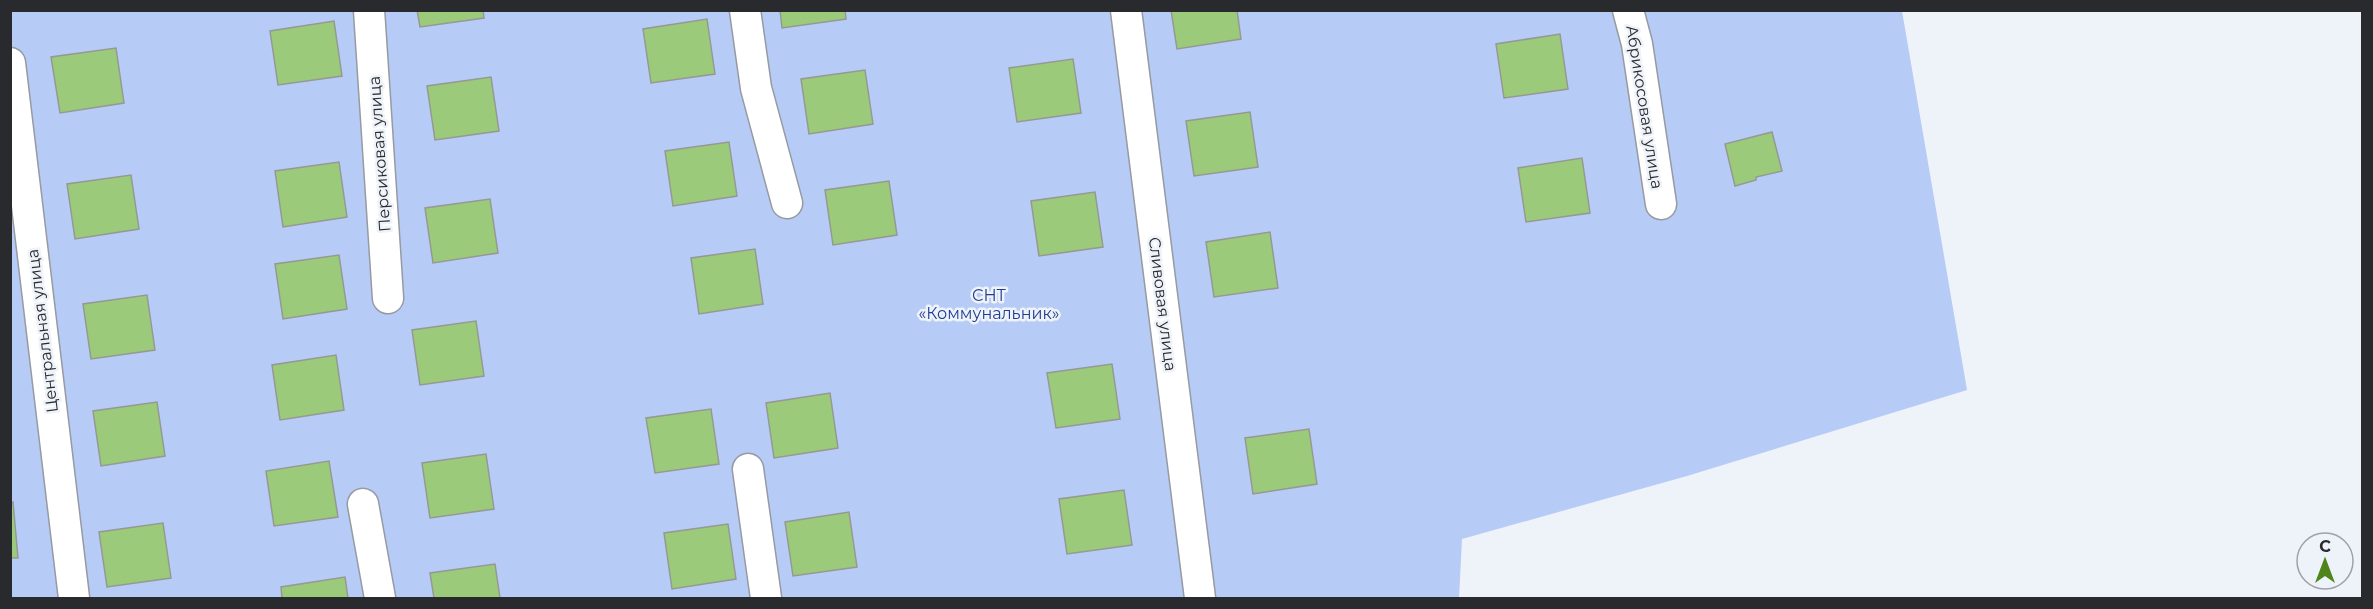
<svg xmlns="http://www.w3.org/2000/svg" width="2373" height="609" font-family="Montserrat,sans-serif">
  <rect width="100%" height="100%" fill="#eef2f9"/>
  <path fill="#b7cbf7" d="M10,11H1902L1967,390L1687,476L1462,539L1459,598H11Z"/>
  <g fill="#9cca7b" stroke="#959993" stroke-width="1.5">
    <path d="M417,10H483L484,18L420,27Z"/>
    <path d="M780,10H845L846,19L782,28Z"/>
    <path d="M1171,10H1237L1241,39L1177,49Z"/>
    <path d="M707,19L715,74L651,83L643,29Z"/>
    <path d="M334,21L342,76L278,85L270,31Z"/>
    <path d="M1560,34L1568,89L1504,98L1496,44Z"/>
    <path d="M116,48L124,103L60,113L51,57Z"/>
    <path d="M1073,59L1081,113L1017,122L1009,68Z"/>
    <path d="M865,70L873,124L809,134L801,79Z"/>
    <path d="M491,77L499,131L435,140L427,86Z"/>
    <path d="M1250,112L1258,167L1194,176L1186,121Z"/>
    <path d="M1772,132L1782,171L1756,177V180L1735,186L1725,144Z"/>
    <path d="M729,142L737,196L673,206L665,151Z"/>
    <path d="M1582,158L1590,213L1526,222L1518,168Z"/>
    <path d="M339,162L347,217L283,227L275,171Z"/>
    <path d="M131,175L139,229L75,239L67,184Z"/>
    <path d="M889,181L897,235L833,245L825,190Z"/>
    <path d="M1095,192L1103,247L1039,256L1031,201Z"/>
    <path d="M490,199L498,253L433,263L425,208Z"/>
    <path d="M1270,232L1278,288L1214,297L1206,242Z"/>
    <path d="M755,249L763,304L699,314L691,258Z"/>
    <path d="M339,255L347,309L283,319L275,264Z"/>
    <path d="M147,295L155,350L91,359L83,304Z"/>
    <path d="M476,321L484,376L420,385L412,330Z"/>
    <path d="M336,355L344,410L280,420L272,365Z"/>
    <path d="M1112,364L1120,419L1056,428L1047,373Z"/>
    <path d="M830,393L838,448L774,458L766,403Z"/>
    <path d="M157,402L165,456L101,466L93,411Z"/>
    <path d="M711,409L719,464L655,473L646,418Z"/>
    <path d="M1309,429L1317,484L1253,494L1245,438Z"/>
    <path d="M486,454L494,509L430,518L422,463Z"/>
    <path d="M329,461L338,517L274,526L266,471Z"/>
    <path d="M1124,490L1132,545L1067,554L1059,499Z"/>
    <path d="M13,502L18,558H10V503Z"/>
    <path d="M849,512L857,567L793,576L785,522Z"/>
    <path d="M163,523L171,578L107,587L99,532Z"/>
    <path d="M728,524L736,579L672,589L664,533Z"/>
    <path d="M495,564L500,598H434L430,573Z"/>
    <path d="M345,577L348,598H282L281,587Z"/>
  </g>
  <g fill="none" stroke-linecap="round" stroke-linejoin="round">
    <g stroke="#969aa1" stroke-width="33">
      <g id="minor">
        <path d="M369,10L388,298"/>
        <path d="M745,10L756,88L787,203"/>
        <path d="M1126,10L1200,598"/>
        <path d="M1628,10L1637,44L1661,204"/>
        <path d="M10,63L74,598"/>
        <path d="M748,469L766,598"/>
        <path d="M363,504L380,598"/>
      </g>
    </g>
    <use href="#minor" stroke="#fff" stroke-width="30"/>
  </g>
  <g text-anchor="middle" stroke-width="5" stroke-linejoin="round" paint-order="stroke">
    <g font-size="16" fill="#292a2d" stroke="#eef2f9">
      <text transform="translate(1645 107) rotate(81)" y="6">Абрикосовая улица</text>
      <text transform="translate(379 154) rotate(-94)" y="6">Персиковая улица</text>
      <text transform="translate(1163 304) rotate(83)" y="6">Сливовая улица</text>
      <text transform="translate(42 331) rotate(-97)" y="6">Центральная улица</text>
    </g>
    <g font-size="16" fill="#203d93" stroke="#eef2f9">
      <text x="989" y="301">СНТ<tspan x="989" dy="18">«Коммунальник»</tspan></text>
    </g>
  </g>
  <rect width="2373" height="609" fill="none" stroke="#292a2d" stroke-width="24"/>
  <g transform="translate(2325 561)"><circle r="28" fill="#eef2f9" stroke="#9fa2a7" stroke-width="1.5"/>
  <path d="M0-4.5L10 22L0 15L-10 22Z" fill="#50851c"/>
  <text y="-9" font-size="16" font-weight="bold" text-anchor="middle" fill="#292a2d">С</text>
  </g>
</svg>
